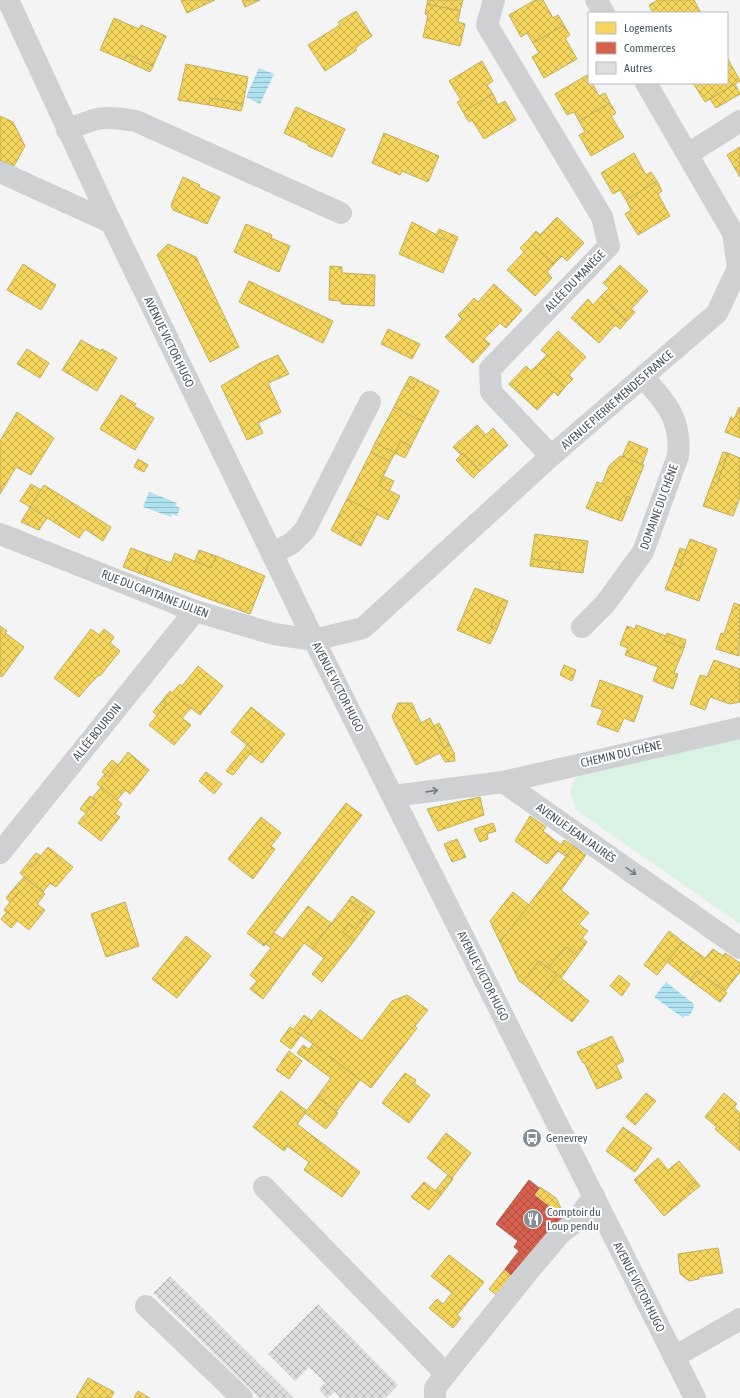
<svg xmlns="http://www.w3.org/2000/svg" width="740" height="1398" font-family="'Asap Condensed',sans-serif">
  <defs>
    <pattern id="water-rules" width="6" height="5" patternUnits="userSpaceOnUse"><rect width="6" height="5" fill="#aee2f0"/><path d="M0 2.5h6" fill="none" stroke="#90bac6"/></pattern>
    <pattern id="homes-cross-hatch" width="8" height="8" patternUnits="userSpaceOnUse"><rect width="8" height="8" fill="#f6d55c"/><path d="M0 0l8 8M0 8l8-8" fill="none" stroke="#c9b04f"/></pattern>
    <pattern id="shops-cross-hatch" width="8" height="8" patternUnits="userSpaceOnUse"><rect width="8" height="8" fill="#d6604d"/><path d="M0 0l8 8M0 8l8-8" fill="none" stroke="#b05243"/></pattern>
    <pattern id="building-cross-hatch" width="8" height="8" patternUnits="userSpaceOnUse"><rect width="8" height="8" fill="#ddddde"/><path d="M0 0l8 8M0 8l8-8" fill="none" stroke="#b5b6b7"/></pattern>
  </defs>
  <rect width="100%" height="100%" fill="#f4f4f4"/>
  <path fill="#d9f2e3" d="M740,739V924L576,810L570,791L575,778L599,770Z"/>
  <g fill="url(#water-rules)">
    <path d="M259,68L274,74L260,104L246,97Z"/>
    <path d="M149,492L177,503L175,506L180,508L177,516L172,514L171,517L143,507Z"/>
    <path d="M666,982L694,1004L693,1010L689,1016H684L683,1018L654,997Z"/>
  </g>
  <g fill="url(#homes-cross-hatch)" stroke="#c2af5e">
    <path d="M181,0H215L187,13Z"/>
    <path d="M242,0H260L245,7Z"/>
    <path d="M428,0H463L460,11L427,4Z"/>
    <path d="M535,0H543L553,18L558,15L564,25L533,43L527,33L521,37L509,15Z"/>
    <path d="M658,0H694L701,13H653L649,5Z"/>
    <path d="M427,4L460,11L458,22L465,24L460,46L423,37L428,15L425,14Z"/>
    <path d="M356,11L372,36L355,48L357,50L325,71L308,45L340,25L338,22Z"/>
    <path d="M114,18L139,29L141,25L166,36L153,66L127,54L124,60L100,50Z"/>
    <path d="M564,25L570,35L565,38L577,59L544,78L532,57L539,53L533,43Z"/>
    <path d="M127,54L153,66L150,72L124,60Z"/>
    <path d="M727,57L740,81L705,102L693,83H727Z"/>
    <path d="M482,61L493,81L487,85L493,94L463,112L457,102L461,100L449,81Z"/>
    <path d="M186,64L248,77L243,104L210,98L209,105L178,100Z"/>
    <path d="M587,75L589,83H592L599,96L605,93L610,103L579,121L574,112L567,115L555,94Z"/>
    <path d="M735,84L740,94L716,108L710,99Z"/>
    <path d="M493,94L498,105L505,101L516,120L484,139L472,120L469,122L463,112Z"/>
    <path d="M210,98L243,104L241,111L209,105Z"/>
    <path d="M610,103L616,113L611,116L624,137L591,156L579,135L585,132L579,121Z"/>
    <path d="M296,107L345,129L332,157L308,146V144L284,133Z"/>
    <path d="M0,116L13,122L25,146L14,166L0,160Z"/>
    <path d="M384,133L439,156L428,182L402,171L400,175L372,163Z"/>
    <path d="M740,147V177L727,155Z"/>
    <path d="M634,153L646,175L651,172L657,181L626,200L620,190L613,194L601,173Z"/>
    <path d="M183,177L200,185L199,187L220,197L207,224L173,210L171,205Z"/>
    <path d="M657,181L662,191L658,194L670,216L638,235L625,214L631,210L626,200Z"/>
    <path d="M557,217L584,243L567,261L562,256L554,264L528,240L536,231L540,235Z"/>
    <path d="M412,222L455,244L443,273L399,254Z"/>
    <path d="M246,224L272,235L271,238L290,246L279,272L234,252Z"/>
    <path d="M439,229L458,237L455,244L436,236Z"/>
    <path d="M528,240L554,264L547,272L552,278L535,296L507,270L524,252L520,248Z"/>
    <path d="M168,244L196,257L239,347L210,362L157,255Z"/>
    <path d="M23,264L56,285L41,310L7,290Z"/>
    <path d="M620,265L648,291L631,309L635,312L627,321L601,296L609,288L603,283Z"/>
    <path d="M330,266L342,267V273L375,275L374,306L341,304V301L329,300Z"/>
    <path d="M249,281L333,321L323,343L239,302Z"/>
    <path d="M494,284L522,310L506,328L500,323L492,331L466,307L474,298L478,302Z"/>
    <path d="M601,296L627,321L620,329L615,325L599,343L571,318L588,299L593,305Z"/>
    <path d="M466,307L492,331L484,339L490,344L473,363L445,337L462,319L458,315Z"/>
    <path d="M388,329L420,344L412,359L381,344Z"/>
    <path d="M558,331L586,357L569,375L573,379L565,387L539,363L547,355L541,350Z"/>
    <path d="M81,340L101,351L102,349L117,358L97,391L62,370Z"/>
    <path d="M27,349L49,363L40,378L17,364Z"/>
    <path d="M278,355L289,374L268,383L281,412L258,423L263,433L247,440L221,386L260,363Z"/>
    <path d="M539,363L565,387L558,396L554,392L537,410L509,384L526,366L531,371Z"/>
    <path d="M410,376L418,380L413,389L405,385Z"/>
    <path d="M418,380L439,391L423,422L394,407L405,385L413,389Z"/>
    <path d="M121,395L136,404L134,406L154,418L135,450L100,429Z"/>
    <path d="M394,407L423,422L411,446L401,441L395,453L375,443Z"/>
    <path d="M739,407L740,408V438L725,432L731,417L734,419Z"/>
    <path d="M17,412L54,438L31,475L16,467L0,494V441Z"/>
    <path d="M477,425L486,435L493,428L508,445L480,471L463,453L461,455L453,447Z"/>
    <path d="M401,441L411,446L405,458L395,453Z"/>
    <path d="M629,441L648,449L642,465L622,457Z"/>
    <path d="M375,443L395,453L390,462L371,452Z"/>
    <path d="M371,452L390,462L379,485L400,496L388,520L347,499Z"/>
    <path d="M723,452L728,453L717,484L712,482Z"/>
    <path d="M463,453L480,471L473,478L456,460Z"/>
    <path d="M728,453L740,458V497L733,516L703,506L712,482L717,484Z"/>
    <path d="M620,456L644,465L631,498L627,496L618,520L586,508L597,482L602,484L609,466Z"/>
    <path d="M138,459L148,465L144,472L134,467Z"/>
    <path d="M383,476L394,481L389,491L379,485Z"/>
    <path d="M31,484L41,490L30,507L20,501Z"/>
    <path d="M44,485L111,527L103,541L85,529L79,538L30,507Z"/>
    <path d="M627,496L631,498L622,521L618,520Z"/>
    <path d="M347,499L377,514L366,536L356,531L351,541L331,530Z"/>
    <path d="M30,507L47,518L39,530L21,522Z"/>
    <path d="M356,531L366,536L361,546L351,541Z"/>
    <path d="M535,534L588,541L583,573L559,570L560,563L531,559Z"/>
    <path d="M690,539L717,549L699,601L665,589L674,565L680,567Z"/>
    <path d="M131,548L152,556L144,575L123,567Z"/>
    <path d="M680,548L686,550L680,567L674,565Z"/>
    <path d="M199,550L216,556L211,568L195,561Z"/>
    <path d="M175,553L211,568L216,556L265,576L250,614L144,575L152,556L171,563Z"/>
    <path d="M531,559L560,563L559,570L530,566Z"/>
    <path d="M475,588L503,599L491,626L497,629L490,644L457,630Z"/>
    <path d="M503,599L508,601L497,629L491,626Z"/>
    <path d="M734,603L740,605L739,656L716,649L721,633L724,634Z"/>
    <path d="M636,625L666,636L664,640L684,648L674,673L678,674L673,689L653,681L658,667L625,655L628,648L620,645L627,626L635,629Z"/>
    <path d="M0,626L7,631L5,633L24,647L2,677L0,676Z"/>
    <path d="M91,629L99,635L104,629L114,637L110,643L120,651L100,676L99,675L89,685L79,697L54,678Z"/>
    <path d="M667,633L686,640L684,648L664,640Z"/>
    <path d="M714,660L740,669V702L730,704L710,697L705,710L690,704L700,675L707,677Z"/>
    <path d="M564,665L576,670L572,681L560,675Z"/>
    <path d="M198,666L223,686L200,715L172,693L180,684L182,686Z"/>
    <path d="M600,680L643,696L634,722L624,718L618,732L597,724L603,710L591,706Z"/>
    <path d="M170,691L191,708L182,718L191,725L174,745L149,725L166,704L162,701Z"/>
    <path d="M162,701L166,704L157,715L153,712Z"/>
    <path d="M398,703H412L421,723L430,718L444,748L450,745L454,753L455,761L445,762L440,753L416,765L392,717Z"/>
    <path d="M251,707L285,734L262,763L250,754L253,750L231,732Z"/>
    <path d="M439,723L450,745L444,748L434,726Z"/>
    <path d="M247,745L253,750L233,775L226,771Z"/>
    <path d="M128,752L149,770L130,794L125,790L117,800L97,784L105,774L109,777Z"/>
    <path d="M112,760L118,765L109,777L102,772Z"/>
    <path d="M206,772L222,784L214,794L199,781Z"/>
    <path d="M101,787L122,804L115,814L120,817L101,841L78,823L96,801L92,798Z"/>
    <path d="M90,796L96,801L86,813L80,809Z"/>
    <path d="M480,797L484,815L438,831L427,809Z"/>
    <path d="M346,803L362,815L264,946L247,933Z"/>
    <path d="M530,816L546,827L543,831L561,845L564,840L574,846L566,856L558,851L547,864L515,841Z"/>
    <path d="M261,817L281,833L271,846L275,849L253,879L228,859Z"/>
    <path d="M493,823L496,831L487,834L488,839L480,842L474,829Z"/>
    <path d="M457,839L466,857L452,862L444,844Z"/>
    <path d="M574,846L586,855L561,890L589,913L579,924L588,931L582,938L587,942L577,956L566,947L548,968L539,961L522,983L519,981L500,942Z"/>
    <path d="M48,847L73,867L56,887L50,883L43,892L20,873L27,864L32,867Z"/>
    <path d="M36,853L41,856L32,867L27,864Z"/>
    <path d="M24,877L45,894L37,904L45,910L29,930L4,910L19,891L15,887Z"/>
    <path d="M15,887L19,891L10,902L6,898Z"/>
    <path d="M513,892L529,905L500,942L490,921Z"/>
    <path d="M352,896L375,912L354,941L343,932L349,923L355,929L367,913L349,900Z"/>
    <path d="M349,900L367,913L355,929L349,923L343,932L354,941L322,982L312,974L324,958L312,949Z"/>
    <path d="M125,902L139,946L106,957L91,914Z"/>
    <path d="M308,906L331,923L312,949L304,943L263,999L250,989L257,981L250,975L271,948L266,944L274,933L283,939Z"/>
    <path d="M7,912L17,921L11,928L1,919Z"/>
    <path d="M669,931L683,942L657,975L644,965Z"/>
    <path d="M186,936L211,956L177,998L152,979Z"/>
    <path d="M683,942L705,958L713,949L723,956L725,953L740,963V972L725,991L697,971L690,980L667,962Z"/>
    <path d="M566,947L577,956L561,978L589,1001L572,1022L540,997L557,975L548,968Z"/>
    <path d="M539,961L557,975L540,997L522,983Z"/>
    <path d="M697,971L727,993L720,1002L690,980Z"/>
    <path d="M619,975L630,984L622,996L610,986Z"/>
    <path d="M407,995L428,1010L415,1026L417,1028L371,1088L301,1035L320,1010L362,1041L392,1001Z"/>
    <path d="M304,1015L312,1021L301,1035L293,1030Z"/>
    <path d="M290,1027L301,1035L291,1049L280,1041Z"/>
    <path d="M612,1036L624,1061L616,1065L622,1078L597,1089L584,1062L583,1063L577,1052Z"/>
    <path d="M313,1044L360,1080L337,1111L317,1097L331,1078L297,1053L303,1045L309,1049Z"/>
    <path d="M289,1051L302,1061L289,1079L276,1070Z"/>
    <path d="M405,1073L416,1080L414,1083L430,1095L409,1123L382,1103Z"/>
    <path d="M281,1091L307,1111L297,1124L360,1172L342,1197L304,1170L309,1162L287,1146L284,1151L253,1127Z"/>
    <path d="M646,1093L656,1101L635,1125L626,1117Z"/>
    <path d="M724,1093L737,1104L734,1107L740,1113V1151L715,1129L717,1127L705,1117Z"/>
    <path d="M317,1097L338,1113L326,1129L305,1113Z"/>
    <path d="M623,1127L652,1148L635,1172L606,1151Z"/>
    <path d="M446,1133L471,1153L452,1178L427,1158Z"/>
    <path d="M658,1158L668,1170L679,1161L696,1181L686,1189L690,1194L664,1216L634,1180Z"/>
    <path d="M448,1175L453,1179L441,1195L435,1191Z"/>
    <path d="M696,1181L700,1186L690,1194L686,1189Z"/>
    <path d="M424,1182L441,1195L429,1210L411,1197Z"/>
    <path d="M540,1187L556,1198L563,1212L561,1216L534,1195Z"/>
    <path d="M718,1248L723,1273L699,1277V1279L689,1281L680,1274L678,1254Z"/>
    <path d="M449,1255L484,1282L457,1315L461,1318L453,1328L429,1308L437,1299L443,1304L452,1293L431,1276Z"/>
    <path d="M505,1269L515,1279L500,1298L489,1289Z"/>
    <path d="M88,1378L114,1392L111,1398H76Z"/>
    <path d="M138,1391L150,1398H134Z"/>
  </g>
  <path fill="url(#shops-cross-hatch)" stroke="#ac5d53" d="M529,1180L539,1188L534,1195L563,1218L515,1279L505,1269L519,1251L514,1247L518,1241L496,1224Z"/>
  <g fill="url(#building-cross-hatch)" stroke="#e5e6e7">
    <path d="M170,1276L294,1398H259L153,1293Z"/>
    <path d="M318,1304L398,1385L386,1398H340L335,1392L327,1398L319,1389L325,1383L282,1340Z"/>
    <path d="M282,1340L309,1367L295,1381L268,1354Z"/>
  </g>
  <g fill="none" stroke-linecap="round" stroke-linejoin="round">
    <g stroke="#ced0d2" stroke-width="22">
      <path d="M494,0L487,25L602,217L609,246L490,369L491,392L551,456"/>
      <path d="M596,0L604,13"/>
      <path d="M67,130C98,117 103,115 136,121L341,213"/>
      <path d="M688,154L740,121"/>
      <path d="M0,172L112,223"/>
      <path d="M272,554L292,543L305,530L370,402"/>
      <path d="M582,627L605,604L643,552L678,456C682,420 666,402 643,377"/>
      <path d="M314,640L363,628L551,456L717,313L738,268L733,233L646,83"/>
      <path d="M503,782L740,728"/>
      <path d="M393,796L503,782L740,948"/>
      <path d="M0,853L195,611"/>
      <path d="M264,1187L446,1374"/>
      <path d="M146,1306L242,1398"/>
      <path d="M674,1357L740,1319"/>
      <path d="M435,1398V1388L446,1374L527,1273L560,1234L576,1221L594,1196"/>
    </g>
    <g stroke="#ced0d2" stroke-width="22">
      <path d="M8,0L108,216L314,640L695,1398"/>
      <path d="M0,534L195,611L274,634L314,640"/>
    </g>
  </g>
  <defs><path id="oneway-shaft" d="M-6 0H5M1.5-3L5.5 0L1.5 3" fill="none" stroke-width="1.6" stroke-linecap="round" stroke-linejoin="round"/></defs>
  <g stroke="#727b83">
    <use href="#oneway-shaft" transform="translate(432 791) rotate(-8)"/>
    <use href="#oneway-shaft" transform="translate(631 871) rotate(35)"/>
  </g>
  <defs>
    <g id="bus-disc" transform="scale(1)"><circle r="9.5" fill="#868d94" stroke="#fff"/><path d="M-5-6H5V4H4V6H2V4H-2V6H-4V4H-5ZM-3.5-4V0h7V-4ZM-3.5 1.2v1.5H-2V1.2ZM2 1.2v1.5H3.5V1.2Z" fill="#fff"/></g>
    <g id="restaurant-disc" transform="scale(1)"><circle r="9.5" fill="#868d94" stroke="#fff"/><path d="M-5-6h1v4h1v-4h1v4h1v-4h1v5L-1.5 .5V6h-2V.5L-5-1ZM5-6V6H3V1.5H1.5Q1.5-4 5-6Z" fill="#fff"/></g>
  </defs>
  <g fill-rule="evenodd">
    <use href="#bus-disc" x="532" y="1138"/>
    <use href="#restaurant-disc" x="533" y="1219"/>
  </g>
  <g text-anchor="middle" stroke-width="4" stroke-linejoin="round" paint-order="stroke">
    <g font-size="12" fill="#4a5661" stroke="#fff">
      <text transform="translate(575 281) rotate(-46)" y="4">ALLÉE DU MANÈGE</text>
      <text transform="translate(169 342) rotate(64)" y="4">AVENUE VICTOR HUGO</text>
      <text transform="translate(617 400) rotate(-41)" y="4">AVENUE PIERRE MENDES FRANCE</text>
      <text transform="translate(659 507) rotate(-70)" y="4">DOMAINE DU CHÊNE</text>
      <text transform="translate(155 594) rotate(21)" y="4">RUE DU CAPITAINE JULIEN</text>
      <text transform="translate(338 687) rotate(63)" y="4">AVENUE VICTOR HUGO</text>
      <text transform="translate(97 732) rotate(-51)" y="4">ALLÉE BOURDIN</text>
      <text transform="translate(621 754) rotate(-13)" y="4">CHEMIN DU CHÊNE</text>
      <text transform="translate(576 833) rotate(35)" y="4">AVENUE JEAN JAURÈS</text>
      <text transform="translate(483 976) rotate(63)" y="4">AVENUE VICTOR HUGO</text>
      <text transform="translate(639 1287) rotate(63)" y="4">AVENUE VICTOR HUGO</text>
    </g>
    <g font-size="12" fill="#4a5661" stroke="#fff" text-anchor="start">
      <text x="546" y="1142">Genevrey</text>
      <text x="547" y="1216">Comptoir du<tspan x="547" dy="14">Loup pendu</tspan></text>
    </g>
  </g>
  <rect x="588" y="12" width="140" height="72" fill="#ffffff" stroke="#b7bbc0"/>
  <rect x="596" y="22" width="20" height="12" fill="#f6d55c" stroke="#b7bbc0"/>
  <text x="624" y="32" font-size="12" fill="#4a5661">Logements</text>
  <rect x="596" y="42" width="20" height="12" fill="#d6604d" stroke="#b7bbc0"/>
  <text x="624" y="52" font-size="12" fill="#4a5661">Commerces</text>
  <rect x="596" y="62" width="20" height="12" fill="#ddddde" stroke="#b7bbc0"/>
  <text x="624" y="72" font-size="12" fill="#4a5661">Autres</text>
</svg>
